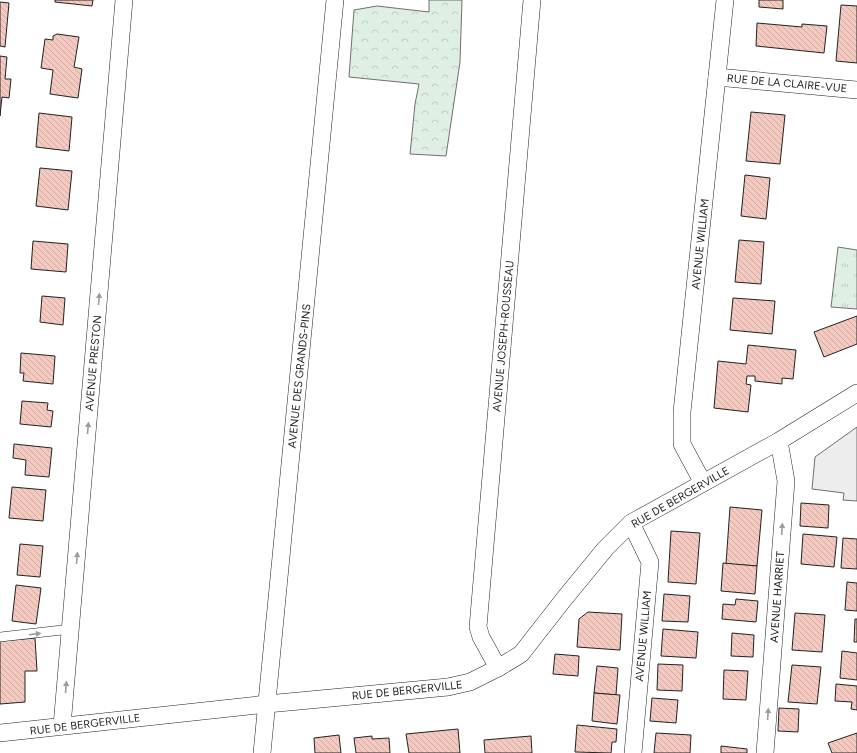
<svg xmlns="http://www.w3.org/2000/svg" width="857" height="753" font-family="Figtree,sans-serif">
  <defs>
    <pattern id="forest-crowns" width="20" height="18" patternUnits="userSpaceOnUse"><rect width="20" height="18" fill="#e0efe3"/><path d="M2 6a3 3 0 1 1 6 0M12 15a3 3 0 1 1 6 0" fill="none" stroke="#c0cdc2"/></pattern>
    <pattern id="park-tufts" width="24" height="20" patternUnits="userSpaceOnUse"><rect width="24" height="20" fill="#e0efe3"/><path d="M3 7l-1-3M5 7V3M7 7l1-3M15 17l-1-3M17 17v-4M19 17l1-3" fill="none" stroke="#c0cdc2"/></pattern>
    <pattern id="building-back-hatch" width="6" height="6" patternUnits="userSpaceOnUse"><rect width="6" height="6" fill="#f3c9c0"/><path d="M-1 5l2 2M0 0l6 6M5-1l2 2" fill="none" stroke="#d0aca5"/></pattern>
  </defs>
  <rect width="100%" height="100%" fill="#fff"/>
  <path fill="url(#forest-crowns)" stroke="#6f6f6f" d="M429,0H462L460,62L446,156L410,154L415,104L419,84L349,77L354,10L377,6L429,12Z"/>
  <path fill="url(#park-tufts)" stroke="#6f6f6f" d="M838,247L857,250V309L831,307Z"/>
  <path fill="#ededed" stroke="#6f6f6f" d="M857,427V501L843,500L844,493L812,489L815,457Z"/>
  <g fill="url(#building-back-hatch)" stroke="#222">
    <path d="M55,0H93L92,6L55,2Z"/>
    <path d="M759,0H783V9L759,7Z"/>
    <path d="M0,2L9,3L5,47L0,46Z"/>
    <path d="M841,5L857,6V63L836,61Z"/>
    <path d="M757,23L802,27V24L827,26L824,53L756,46Z"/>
    <path d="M57,34L79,37L74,67L82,69L78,98L50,94L53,70L41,68L45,39L53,40V36Z"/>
    <path d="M0,56L7,57L5,79H11L9,98L2,97L0,116Z"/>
    <path d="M751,112L785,115L780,164L746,161Z"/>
    <path d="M39,113L72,117L69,151L36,147Z"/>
    <path d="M40,168L72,171L68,210L36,206Z"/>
    <path d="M745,175L770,178L766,219L741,216Z"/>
    <path d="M739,240L764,242L761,284L735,282Z"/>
    <path d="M33,241L68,244L66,272L31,269Z"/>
    <path d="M42,296L65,298L63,325L40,322Z"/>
    <path d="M733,298L775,301L772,334L730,330Z"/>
    <path d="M857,316V344L824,357L814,332Z"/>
    <path d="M748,345L796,350L793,379L782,378V384L755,381V376H747L746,384L751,385L748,412L714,408L718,361L746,364Z"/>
    <path d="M21,353L55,356L53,384L23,381L24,373H20Z"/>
    <path d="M22,401L48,403L47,410L53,411L51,427L20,424Z"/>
    <path d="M14,444L52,448L49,477L25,475L26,460L13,458Z"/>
    <path d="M12,487L46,490L43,521L9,518Z"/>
    <path d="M801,503L829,505L828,528L800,526Z"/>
    <path d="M730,507L762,510L757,566L726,564Z"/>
    <path d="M671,531L700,533L696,584L668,582Z"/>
    <path d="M803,534L837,537L834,567L801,564Z"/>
    <path d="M843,538L857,539V569L841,568Z"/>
    <path d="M20,544L43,546L40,577L17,575Z"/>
    <path d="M723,563L757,566L755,594L721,591Z"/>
    <path d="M847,582L857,583V611L845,610Z"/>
    <path d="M16,585L41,588L36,624L12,621Z"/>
    <path d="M664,594L690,596L688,622L662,621Z"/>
    <path d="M736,599L758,601L756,622L722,619L723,604L735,605Z"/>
    <path d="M588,612L622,614L620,650L577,647L579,619Z"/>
    <path d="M795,613L825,615L822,652L792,650Z"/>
    <path d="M855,619H857V642H854Z"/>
    <path d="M663,629L698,632L696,658L661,656Z"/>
    <path d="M732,633L754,635L753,657L731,656Z"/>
    <path d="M35,638L37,671H25V702L0,704V641Z"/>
    <path d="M842,651L857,653V680L840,678Z"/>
    <path d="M555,654L579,656L578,676L553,674Z"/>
    <path d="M658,664L683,665L682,691L657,690Z"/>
    <path d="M792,665L821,667L817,704L788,702Z"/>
    <path d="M597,666L618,668L616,695L594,693Z"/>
    <path d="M724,670L748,671L746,700L723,699Z"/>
    <path d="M836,684L857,686V710L851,709L852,702L835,701Z"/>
    <path d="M594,693L620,695L617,724L592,721Z"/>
    <path d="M652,698L678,700L676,723L650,721Z"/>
    <path d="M779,708L799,709L798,732L778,731Z"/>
    <path d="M577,725L617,729L616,742H612L611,753L575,752Z"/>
    <path d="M458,729L460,753H409L406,734Z"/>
    <path d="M656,733L691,735L690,753H654Z"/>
    <path d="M857,733V753H832L828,743Z"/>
    <path d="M339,735L341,753H315L314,738Z"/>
    <path d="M372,736V739L389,738L390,753H356L354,738Z"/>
    <path d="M531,736L532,753H485L484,740Z"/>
    <path d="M721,746L747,749V753H721Z"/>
  </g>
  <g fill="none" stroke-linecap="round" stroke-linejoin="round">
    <g stroke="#222" stroke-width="10">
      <path id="service" d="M0,637L71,629"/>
    </g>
    <g stroke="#222" stroke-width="18">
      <g id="minor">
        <path d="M717,77L857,90"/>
        <path d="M703,483L682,444V412L725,0"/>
        <path d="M631,523L650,562L633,753"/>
        <path d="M498,668L481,637L478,627L532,0"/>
        <path d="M62,726L124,0"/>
        <path d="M0,733L267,704L448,687L470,682L498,668L521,654L564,599L605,549L631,523L779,441L857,393"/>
        <path d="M262,753L335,0"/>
        <path d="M765,753L786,481L779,441"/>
      </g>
    </g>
    <use href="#service" stroke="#fff" stroke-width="9"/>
    <use href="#minor" stroke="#fff" stroke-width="17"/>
  </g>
  <defs><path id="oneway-solid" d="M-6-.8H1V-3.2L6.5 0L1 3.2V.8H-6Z"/></defs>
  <g fill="#9c9c9c">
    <use href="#oneway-solid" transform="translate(99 299) rotate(-85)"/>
    <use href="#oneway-solid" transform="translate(88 428) rotate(-85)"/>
    <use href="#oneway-solid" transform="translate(782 529) rotate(-86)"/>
    <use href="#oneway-solid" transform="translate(77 558) rotate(-85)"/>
    <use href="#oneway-solid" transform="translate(35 634) rotate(-7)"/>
    <use href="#oneway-solid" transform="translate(66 687) rotate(-85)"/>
    <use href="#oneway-solid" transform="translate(768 714) rotate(-86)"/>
  </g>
  <g text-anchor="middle" stroke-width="3" stroke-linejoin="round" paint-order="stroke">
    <g font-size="11" fill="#222" stroke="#fff">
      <text transform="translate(787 83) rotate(5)" y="4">RUE DE LA CLAIRE-VUE</text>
      <text transform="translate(700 244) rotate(-84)" y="4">AVENUE WILLIAM</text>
      <text transform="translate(503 336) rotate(-85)" y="4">AVENUE JOSEPH-ROUSSEAU</text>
      <text transform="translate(93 363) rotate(-85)" y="4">AVENUE PRESTON</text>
      <text transform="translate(299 376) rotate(-84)" y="4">AVENUE DES GRANDS-PINS</text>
      <text transform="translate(680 497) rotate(-30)" y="4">RUE DE BERGERVILLE</text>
      <text transform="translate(777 597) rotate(-86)" y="4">AVENUE HARRIET</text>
      <text transform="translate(643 636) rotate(-85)" y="4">AVENUE WILLIAM</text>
      <text transform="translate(407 690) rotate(-6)" y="4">RUE DE BERGERVILLE</text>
      <text transform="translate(85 724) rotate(-7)" y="4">RUE DE BERGERVILLE</text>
    </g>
  </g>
</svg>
